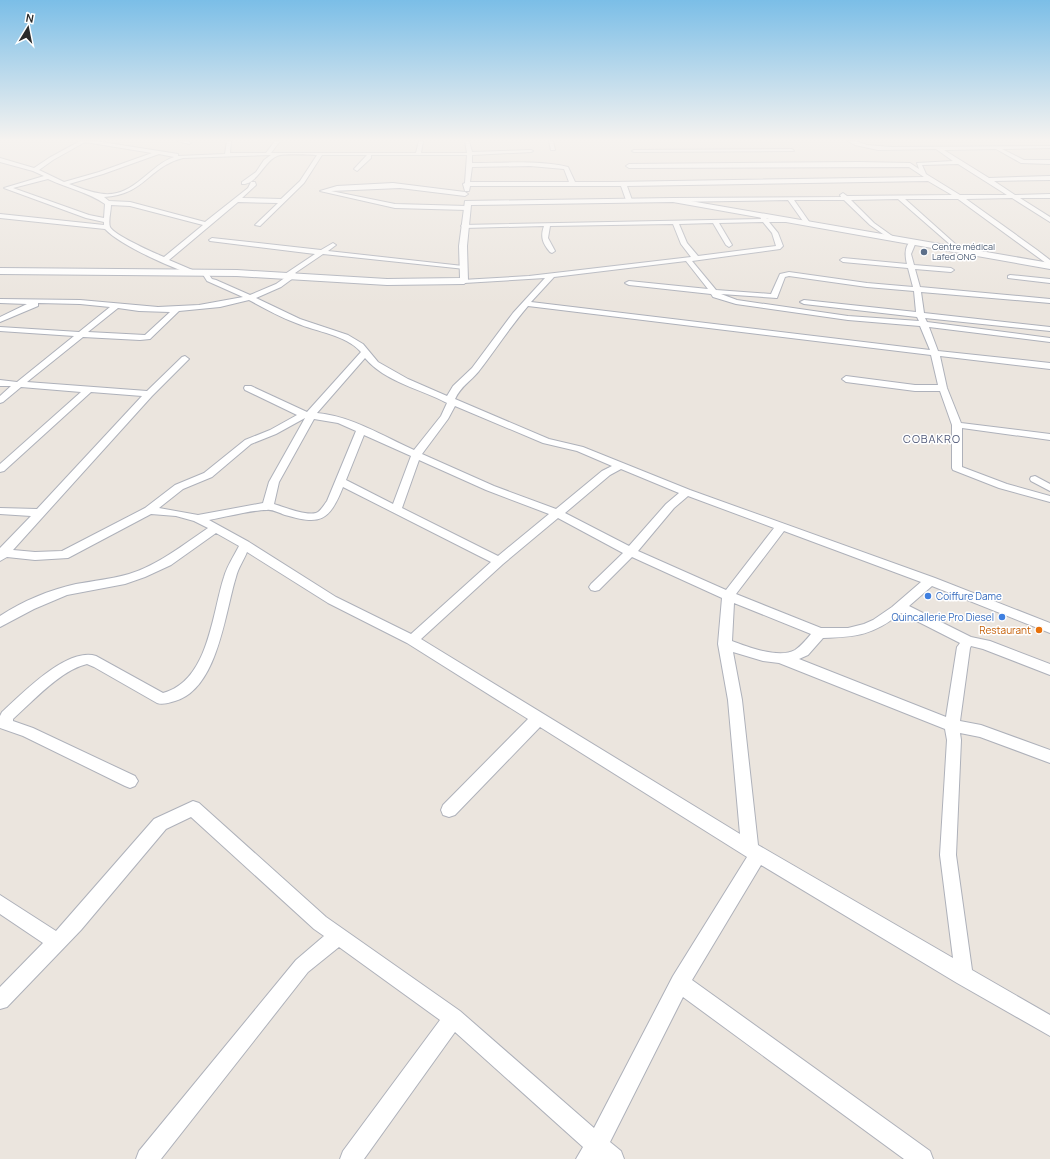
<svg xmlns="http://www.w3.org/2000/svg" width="1050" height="1159" font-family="Manrope,sans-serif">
  <rect width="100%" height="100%" fill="#ebe5de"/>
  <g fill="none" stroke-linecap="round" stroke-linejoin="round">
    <g stroke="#aeb1ba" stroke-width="2">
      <g id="minor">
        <path d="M80,141H95L178,154V156L225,154L227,141H231L230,153H266L275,141H280L271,153H416L419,141H423L421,153H467L465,141H469L472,152L531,150L533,151L531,152L472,155V163C503,163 537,160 568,167L575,182H612L924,177L909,167L629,168L626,166L629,164L859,162L910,163L919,169L917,163L953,161L936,149L878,150L855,145L848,141H855L867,145L891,147L1050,146V148L1002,149L1024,160H1050V164L1021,163L996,149L944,150L989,178L1050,176V180L994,181L1015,195L1050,194V198H1020L1050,217V222L1012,198L966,199L1037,250L1050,260V266L958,199H905L962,250V252L960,253L898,199L851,200L874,223L895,238L896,239L893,241L870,225L844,200H794L810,223L807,225L805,224L788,200L673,202L670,200L673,198L841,197L840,195L843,193L847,196L952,195L928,181L627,186L632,200L629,202L626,200L621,186H470L469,191H465L463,184L465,183L467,155H371V158L357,171L354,169L367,155H322L304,183L260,226L255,225L278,203L238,202L169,260L197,272L198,273L195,275C173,269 120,245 105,229L0,218V214L104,225V222L86,218L4,188L44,176L33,171L0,162V158L34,168L49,158ZM85,142L152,153L99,172L64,182L39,170L53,160ZM159,154L174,157C162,161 153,170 143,178C115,202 100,195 69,184L103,174ZM271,155L264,160L256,172L242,182V184C257,185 264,161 277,156C284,153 309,155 317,155L300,181L281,199L242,198L256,185L255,182H251L248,188L205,222L130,202L109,201L104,197C145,195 149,166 183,158ZM958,164L1007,195H960L926,174L922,165ZM530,166L564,169L569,182H470L472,167ZM48,179C67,188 88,192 105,204L104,218L89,215L13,188ZM111,205L130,206L203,225L164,257C154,253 114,235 110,227C108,221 111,211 111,205Z"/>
        <path d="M178,141H188L191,143L189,144Z"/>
        <path d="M549,141H553L555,150H551Z"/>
        <path d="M792,149L794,151L634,152L632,151L634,150Z"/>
        <path d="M393,183L465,192L468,194L465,196L400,188L331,191L395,204L467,206L470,208L467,210L395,208L320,191L337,186Z"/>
        <path d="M763,214L767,219L789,218L792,220L789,222H769L778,233L783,246L780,249L692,261L716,290L771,294L780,274L789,272L867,283L913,287L908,268L843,262L840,260L843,258L907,264C905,256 904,244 913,240L916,242L911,254L914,265L951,268L954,270L951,272L915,269L920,287L1050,299V303L921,292L924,313L1050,327V331L925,318L927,322L1050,338V342L929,327L938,351L1050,363V369L940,356L947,388L961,423L1050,434V440L962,428V467L1007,484L1050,496V502L999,488L953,470L952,468V425L940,391H915L846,382L842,379L846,376L915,385H938L931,355L528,306C510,327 495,350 479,371C470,382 461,386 455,399L549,439L583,447L690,490L935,578L1050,623V633L932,586L909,606L971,637L990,641L1050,664V675L983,649L971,646L970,648L960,721L981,725L1050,750V763L980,737L960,733L961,740L956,855L972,970L1050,1015V1036L957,983L761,865L692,980L930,1151L933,1159H904L683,997L610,1142L621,1151L624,1159H576L583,1147L455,1032L364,1159H340L343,1151L440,1020L339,947L308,972L161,1159H136L139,1151L296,960L324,936L314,929L191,817L166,829L81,930L7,1007L0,1009V987L43,943L0,914V895L56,931L154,819L193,801L199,803L326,917L460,1011L594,1128L673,976L747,857L540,727L455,815L449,817L443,815L441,810L443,805L528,719L407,643L328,603L247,552C244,560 238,568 236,577C225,612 218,689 175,701C168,703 163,705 157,703L94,667L87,664C61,670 33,701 13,719V721L33,728L135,776L138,781L135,786L130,788L125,786L23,736L0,728V716L2,712C23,693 67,647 96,656L163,693C209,681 212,613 224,577C227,566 234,556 239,546L216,533L171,565L145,577L125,584L67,595L34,609L0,627V616C23,601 49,590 76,584C93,581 112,579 129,574C158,565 183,545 208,528L194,521L176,516L151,514L68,558L35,560L7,557L0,561V548L31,516L0,514V508L37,509L142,396L91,392L4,471L0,472V464L81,392L21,387L3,402L0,403V396L11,386H0V380L17,382L74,336L0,331V327L79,332L110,307L80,304L38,303V306L0,322V317L27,304L0,303V299L80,300L158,307L199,305L243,297L207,281L202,273L203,272H207L212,279L216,280L250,295L276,284L286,277L284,275L285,274L315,254L210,241L209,240L212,238L321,250L333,243L336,245L328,251L463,266L465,267V269L323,254L295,273L297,275L296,276L281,287L256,298L300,319L348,335L363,344L378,362L408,379L447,396L453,386L472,368L513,313L545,278L464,283L460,281L462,280L529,276L691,257L681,244L673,224L550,226L548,238L555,251L552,253L550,252C543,244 540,237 544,226L464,228L461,226L462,225L761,219L760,216ZM763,222L772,233L776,246L698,256L687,243L679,224L713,223L726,245L729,247L732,245L719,223ZM686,261L708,289L629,281L625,283L629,285L711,294L713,297L736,304L848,320L920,326L930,350L531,302L554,277ZM789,276L867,287L914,291L916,312L804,300L800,302L804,304L917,317L919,321L848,316L737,300L721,294L777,298L785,277ZM249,300C264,308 280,317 296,323C317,332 346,335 361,352L307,412L251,386H245L244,388L245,390L297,415L270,430L245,440L204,473L175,485L145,508L62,551L35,552L13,550L152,396L189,359L185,356L182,357L147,391L27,382L83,337L140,340L150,339L179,311L220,307ZM118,308L139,311L170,312L145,335L88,332ZM365,358C385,382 421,389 447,403L441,416L414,450C383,436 351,416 317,413ZM455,406L543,443L577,451L612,466L602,471L556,509L494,486L422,454L448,419ZM305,418L269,482L263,503L198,515L159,508L183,489L212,477L251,444L276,434ZM314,419L338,423L356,431L327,501C324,505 320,512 316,513C305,516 284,507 274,504L279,482ZM364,435L411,456L393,504L346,480ZM419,460L486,490L549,514L498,556L402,508ZM621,469L679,493L666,504L629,546L565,513L610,475ZM343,487L491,562L411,634L336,597L249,542L209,520C226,517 251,510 267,510C272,509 279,513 285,515C320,525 329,522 343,487ZM688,496L774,528L726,590L638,551L674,508ZM558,518L623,553L591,584L589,587L591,590L595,591L599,590L632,557L722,598L718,644L728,700L740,834L421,639L503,564ZM784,531L921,582L892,607L873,620L864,624L848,628H821L736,594ZM734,603L811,634C806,640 801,646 795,650C779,659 748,647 732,641ZM901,613L960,643L957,647L946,717L799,659L808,655L823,638C857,637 873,635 901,613ZM733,652L763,661L779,663L945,729L947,740L940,855L953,958L758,845L742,700Z"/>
        <path d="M1010,275L1050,279V283L1008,278V276Z"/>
        <path d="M1035,476L1050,484V491L1031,481L1030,479L1031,477Z"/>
      </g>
    </g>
    <g stroke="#aeb1ba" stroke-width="2">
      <path id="tertiary" d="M673,198L1050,263V269L673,202L471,205L467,246L468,281L464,284L387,285L237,276L0,274V268L237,270L387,279L460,278L459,246L465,201Z"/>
    </g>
    <use href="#minor" fill="#fff" fill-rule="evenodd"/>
    <use href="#tertiary" fill="#fff" fill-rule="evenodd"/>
  </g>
  <linearGradient id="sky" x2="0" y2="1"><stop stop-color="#7bbee7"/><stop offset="0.46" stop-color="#f6f3f0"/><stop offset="1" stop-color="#f6f3f0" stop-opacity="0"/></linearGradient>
  <rect width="1050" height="304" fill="url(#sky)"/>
  <circle fill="#5c6f8a" stroke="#fff" stroke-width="1.5" cx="924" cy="252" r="4"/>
  <g fill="#3f7fe0" stroke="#fff" stroke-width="1.5">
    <circle cx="928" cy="596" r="4"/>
    <circle cx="1002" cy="617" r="4"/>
  </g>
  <circle fill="#e8710a" stroke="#fff" stroke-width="1.5" cx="1039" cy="630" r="4"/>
  <g text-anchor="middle" stroke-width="3" stroke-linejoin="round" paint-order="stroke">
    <g font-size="9" fill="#4e5e75" stroke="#fff" text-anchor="start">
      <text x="932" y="250">Centre médical<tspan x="932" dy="10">Lafed ONG</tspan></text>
    </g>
    <g font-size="10" fill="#366cbe" stroke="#fff" text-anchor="start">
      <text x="936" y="600">Coiffure Dame</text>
      <text x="994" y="621" text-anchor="end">Quincallerie Pro Diesel</text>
    </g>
    <g font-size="10" fill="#c56008" stroke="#fff" text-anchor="end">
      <text x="1031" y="634">Restaurant</text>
    </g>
    <g font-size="11" letter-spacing="1" fill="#4f5878" stroke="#fff">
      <text x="932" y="443">COBAKRO</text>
    </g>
  </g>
  <g transform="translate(28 28) rotate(10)" stroke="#ffffff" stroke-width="3" paint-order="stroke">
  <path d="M0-3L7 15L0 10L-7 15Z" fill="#2b2b2b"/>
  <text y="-6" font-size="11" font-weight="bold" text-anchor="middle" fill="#2b2b2b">N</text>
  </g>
</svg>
